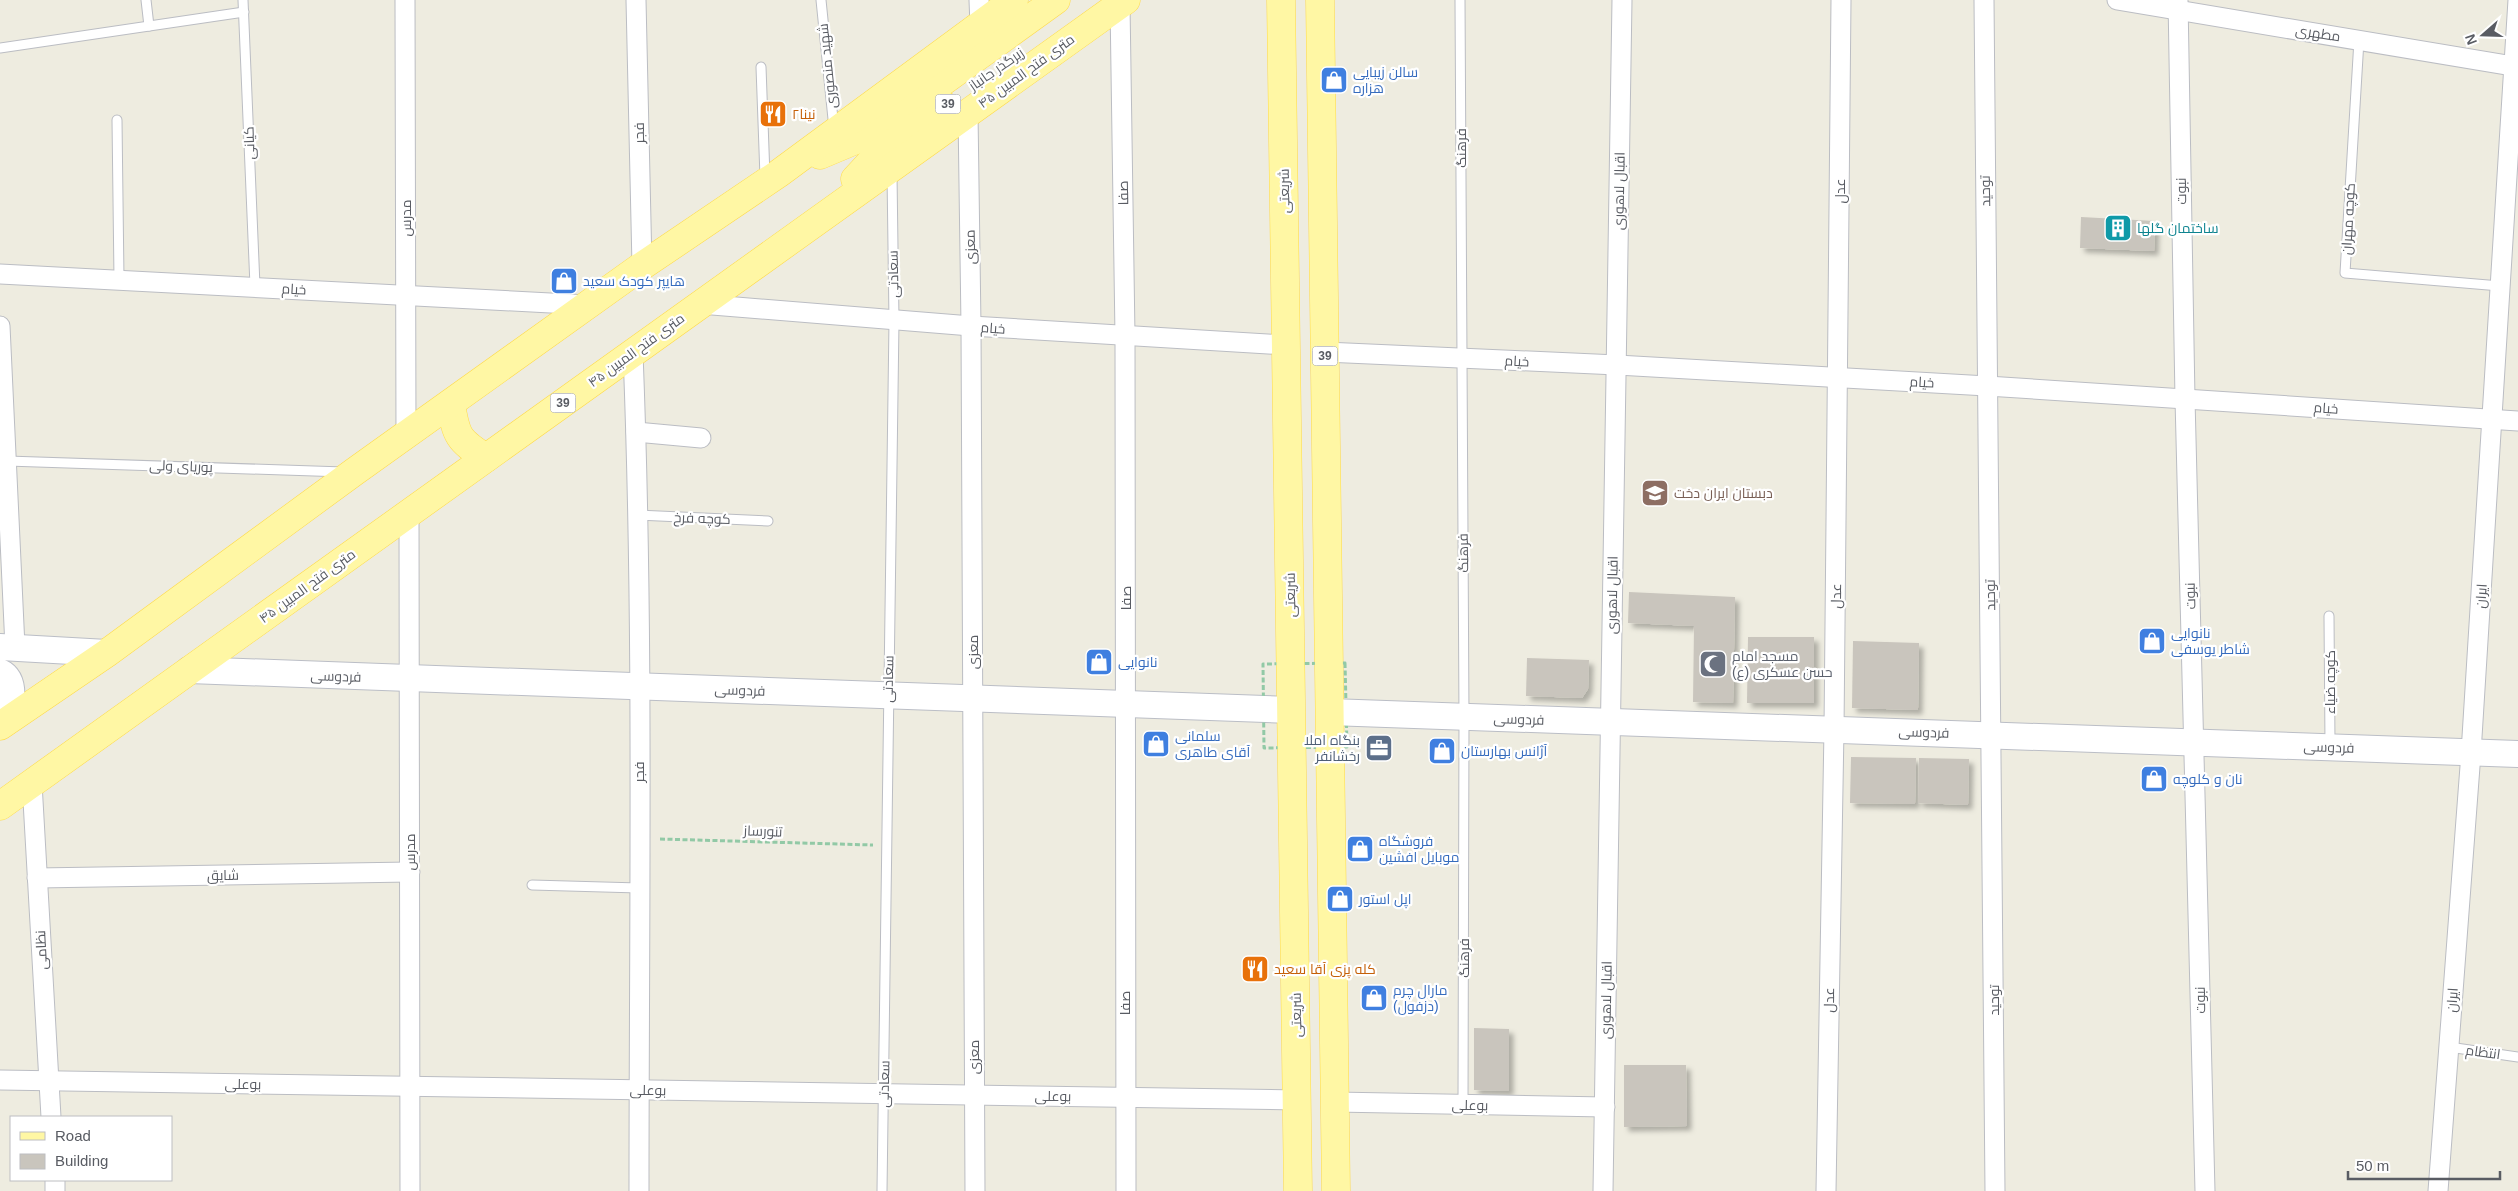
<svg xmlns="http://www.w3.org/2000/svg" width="2518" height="1191" font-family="Helvetica,Cairo,sans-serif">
  <defs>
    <filter id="shadow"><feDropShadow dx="4.5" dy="4.5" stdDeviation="2.5" flood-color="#0004"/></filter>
  </defs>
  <rect width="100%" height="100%" fill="#eeece0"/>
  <g fill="#c9c5bd" filter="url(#shadow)">
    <path d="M2081,217L2155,221L2154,251L2080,248Z"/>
    <path d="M1629,592L1735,597L1733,703L1693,702L1694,626L1628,623Z"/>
    <path d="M1748,637H1814V703H1747Z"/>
    <path d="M1853,641L1919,643L1918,710L1852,708Z"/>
    <path d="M1527,658L1589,660L1588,689L1582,698L1526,696Z"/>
    <path d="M1851,757L1916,758L1915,804L1850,803Z"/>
    <path d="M1919,758L1969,759L1968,805L1918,803Z"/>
    <path d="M1474,1028L1509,1029V1091L1474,1090Z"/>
    <path d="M1624,1065H1686L1687,1126L1624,1127Z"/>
  </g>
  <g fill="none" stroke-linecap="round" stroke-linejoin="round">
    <g stroke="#bbbdc3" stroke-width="11">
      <g id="service">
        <path d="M146,0L149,26"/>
        <path d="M243,0L255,286"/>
        <path d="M821,0L834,129"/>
        <path d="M1460,0L1464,717L1463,1105"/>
        <path d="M2359,40L2345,273L2500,286"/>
        <path d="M0,48L244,12"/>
        <path d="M761,67L765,177"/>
        <path d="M117,120L119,279"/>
        <path d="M7,461L344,472"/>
        <path d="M637,515L768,521"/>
        <path d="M2329,616L2330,744"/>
        <path d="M532,885L639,888"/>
        <path d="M2449,1047L2518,1057"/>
        <path d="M882,1191L894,321L892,174"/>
      </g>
    </g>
    <g stroke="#bbbdc3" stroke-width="21">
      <g id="minor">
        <path d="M405,0L406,436"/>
        <path d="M636,0L642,266"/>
        <path d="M979,0L980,25"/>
        <path d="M1984,0L1995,1191"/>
        <path d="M2117,0L2518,67"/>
        <path d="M2178,0L2185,399L2205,1191"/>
        <path d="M1120,4L1125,336L1126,1191"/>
        <path d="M968,113L971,326L975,1191"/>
        <path d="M0,274L588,305"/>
        <path d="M700,304L971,326L1286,345"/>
        <path d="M0,326L15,647"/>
        <path d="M1325,352L1617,365L1987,386L2518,421"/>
        <path d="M633,353C644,632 639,912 639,1191"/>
        <path d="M636,432L701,438"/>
        <path d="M409,513L410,1191"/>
        <path d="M32,783L51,1117"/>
        <path d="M37,878L410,872"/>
        <path d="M0,1080L1297,1100"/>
        <path d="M1335,1102L1605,1107"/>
        <path d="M55,1180V1191"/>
        <path d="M1603,1191L1622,0"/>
        <path d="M1826,1191L1834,729L1841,0"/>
        <path d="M2438,1191L2471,753L2518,0"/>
      </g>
    </g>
    <g stroke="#bbbec6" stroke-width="28">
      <g id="secondary">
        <path d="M0,647L107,653"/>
        <path d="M189,670L1291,710"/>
        <path d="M0,672C17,680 11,707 7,721"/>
        <path d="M1330,712L2518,754"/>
      </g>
    </g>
    <g stroke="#ffda48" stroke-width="29">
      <g id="primary">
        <path d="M1281,0L1298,1191"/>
        <path d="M1320,0L1336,1191"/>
        <path d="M820,155L870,134L1056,0"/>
        <path d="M855,179L880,152L945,106"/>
        <path d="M451,404C456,436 458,440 486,458"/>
        <path d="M0,726L107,653L354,472L642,266L778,174L1014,0"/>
        <path d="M0,806L1126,0"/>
      </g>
    </g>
    <g stroke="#92c9a6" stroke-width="3" stroke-dasharray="5 2.5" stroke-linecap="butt">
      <path d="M1345,663L1347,747L1264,748L1263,664Z"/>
      <path d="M660,839L873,845"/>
    </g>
    <use href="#service" stroke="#fff" stroke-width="9"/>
    <use href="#minor" stroke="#fff" stroke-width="19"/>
    <use href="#secondary" stroke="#fff" stroke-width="26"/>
    <use href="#primary" stroke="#fff7a4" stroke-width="28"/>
  </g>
  <defs>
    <g id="shop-square" transform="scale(1.4375)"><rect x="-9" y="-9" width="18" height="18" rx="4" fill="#3f7fe0" stroke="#fff"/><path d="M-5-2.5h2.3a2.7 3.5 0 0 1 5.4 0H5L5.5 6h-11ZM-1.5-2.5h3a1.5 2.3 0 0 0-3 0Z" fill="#fff"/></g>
    <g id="restaurant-square" transform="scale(1.4375)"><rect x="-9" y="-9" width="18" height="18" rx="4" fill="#e8710a" stroke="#fff"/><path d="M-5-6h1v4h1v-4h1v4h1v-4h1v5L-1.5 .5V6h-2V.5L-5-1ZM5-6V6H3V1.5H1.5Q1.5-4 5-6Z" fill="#fff"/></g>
    <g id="building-square" transform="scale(1.4375)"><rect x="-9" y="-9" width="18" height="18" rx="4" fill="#0f9aa8" stroke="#fff"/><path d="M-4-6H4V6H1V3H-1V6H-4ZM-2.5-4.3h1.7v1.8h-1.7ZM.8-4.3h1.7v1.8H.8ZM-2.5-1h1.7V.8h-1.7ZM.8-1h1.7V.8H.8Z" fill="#fff"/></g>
    <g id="school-square" transform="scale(1.4375)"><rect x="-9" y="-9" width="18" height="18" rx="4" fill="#8d6e63" stroke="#fff"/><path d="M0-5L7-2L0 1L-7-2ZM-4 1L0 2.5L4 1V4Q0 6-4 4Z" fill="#fff"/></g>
    <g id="mosque-square" transform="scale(1.4375)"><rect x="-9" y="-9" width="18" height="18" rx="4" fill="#6b7280" stroke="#fff"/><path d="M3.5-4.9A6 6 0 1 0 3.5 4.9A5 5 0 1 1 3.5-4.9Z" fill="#fff"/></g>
    <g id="office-square" transform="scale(1.4375)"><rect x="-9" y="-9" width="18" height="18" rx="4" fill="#5c6f8a" stroke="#fff"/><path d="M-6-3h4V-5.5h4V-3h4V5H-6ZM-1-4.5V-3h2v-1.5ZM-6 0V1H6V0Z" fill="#fff"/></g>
  </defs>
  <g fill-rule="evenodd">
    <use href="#shop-square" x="1334" y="80"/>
    <use href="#restaurant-square" x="773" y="114"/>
    <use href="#building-square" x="2118" y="228"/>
    <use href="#shop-square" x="564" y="281"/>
    <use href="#school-square" x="1655" y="493"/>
    <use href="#shop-square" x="2152" y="641"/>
    <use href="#shop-square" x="1099" y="662"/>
    <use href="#mosque-square" x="1713" y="664"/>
    <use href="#shop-square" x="1156" y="744"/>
    <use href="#office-square" x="1379" y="748"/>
    <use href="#shop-square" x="1442" y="751"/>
    <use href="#shop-square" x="2154" y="779"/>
    <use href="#shop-square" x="1360" y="849"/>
    <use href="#shop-square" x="1340" y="899"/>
    <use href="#restaurant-square" x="1255" y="969"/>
    <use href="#shop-square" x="1374" y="998"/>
  </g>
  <g text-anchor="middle" stroke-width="4.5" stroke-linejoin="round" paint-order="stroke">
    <g fill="#fff" stroke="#8b8d92" stroke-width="1">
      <rect x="935.5" y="94.5" width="25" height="19" rx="4"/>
      <rect x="1312.5" y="346.5" width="25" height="19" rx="4"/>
      <rect x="550.5" y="393.5" width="25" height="19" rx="4"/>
    </g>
    <g font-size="12" font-weight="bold" fill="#595c63">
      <text x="948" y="108">39</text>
      <text x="1325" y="360">39</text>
      <text x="563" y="407">39</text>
    </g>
    <g font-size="14" fill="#595c63" stroke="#fff">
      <text transform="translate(2318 33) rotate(9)" y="5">مطهری</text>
      <text transform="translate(827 66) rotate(-96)" y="5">شهید منصوری</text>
      <text transform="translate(996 69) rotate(-35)" y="5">زیرگذر جانباز</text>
      <text transform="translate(1026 71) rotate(-36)" y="5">۴۵ متری فتح المبین</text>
      <text transform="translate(639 133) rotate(-91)" y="5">فجر</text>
      <text transform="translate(249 143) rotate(-92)" y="5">کیانی</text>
      <text transform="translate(1461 148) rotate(-90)" y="5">فرهنگ</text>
      <text transform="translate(1284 191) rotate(-91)" y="5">شریعتی</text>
      <text transform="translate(1619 191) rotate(-89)" y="5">اقبال لاهوری</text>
      <text transform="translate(1840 191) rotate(-90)" y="5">عدل</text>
      <text transform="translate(1985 191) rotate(-91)" y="5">توحید</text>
      <text transform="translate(2181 191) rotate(-91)" y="5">نبوت</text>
      <text transform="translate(1123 193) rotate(-91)" y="5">صفا</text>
      <text transform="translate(406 218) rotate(-90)" y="5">مدرس</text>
      <text transform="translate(2348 219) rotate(-87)" y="5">کوچه مهران</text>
      <text transform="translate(970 247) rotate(-91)" y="5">معزی</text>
      <text transform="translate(893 274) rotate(-91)" y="5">سعادتی</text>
      <text transform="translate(294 289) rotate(3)" y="5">خیام</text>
      <text transform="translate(993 328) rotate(4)" y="5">خیام</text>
      <text transform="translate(636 350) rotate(-36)" y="5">۴۵ متری فتح المبین</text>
      <text transform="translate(1517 361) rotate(3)" y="5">خیام</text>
      <text transform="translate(1922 382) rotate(3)" y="5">خیام</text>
      <text transform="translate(2326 408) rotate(4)" y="5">خیام</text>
      <text transform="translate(181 466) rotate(2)" y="5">پوریای ولی</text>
      <text transform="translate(702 518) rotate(2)" y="5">کوچه فرخ</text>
      <text transform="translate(1463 553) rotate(-91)" y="5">فرهنگ</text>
      <text transform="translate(307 586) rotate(-36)" y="5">۴۵ متری فتح المبین</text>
      <text transform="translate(1290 595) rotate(-91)" y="5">شریعتی</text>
      <text transform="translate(1612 595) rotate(-89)" y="5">اقبال لاهوری</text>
      <text transform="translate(1990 595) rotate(-91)" y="5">توحید</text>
      <text transform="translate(1836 596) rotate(-89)" y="5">عدل</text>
      <text transform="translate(2190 596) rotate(-92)" y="5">نبوت</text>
      <text transform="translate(2481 596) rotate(-86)" y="5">ایران</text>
      <text transform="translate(1126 598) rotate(-90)" y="5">صفا</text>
      <text transform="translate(973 652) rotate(-90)" y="5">معزی</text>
      <text transform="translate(336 676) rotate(2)" y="5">فردوسی</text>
      <text transform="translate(888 679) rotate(-89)" y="5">سعادتی</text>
      <text transform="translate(2330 682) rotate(-90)" y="5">کوچه ضیاء</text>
      <text transform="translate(740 690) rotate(2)" y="5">فردوسی</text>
      <text transform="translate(1519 719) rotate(2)" y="5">فردوسی</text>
      <text transform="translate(1924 732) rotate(2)" y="5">فردوسی</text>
      <text transform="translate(2329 747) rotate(2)" y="5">فردوسی</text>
      <text transform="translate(639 772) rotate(-90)" y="5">فجر</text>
      <text transform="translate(763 831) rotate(2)" y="5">تنورساز</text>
      <text transform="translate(410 852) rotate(-90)" y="5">مدرس</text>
      <text transform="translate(223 875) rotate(-1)" y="5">شایق</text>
      <text transform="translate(41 950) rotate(-93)" y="5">نظامی</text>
      <text transform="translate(1464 958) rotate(-90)" y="5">فرهنگ</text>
      <text transform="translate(1606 1000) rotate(-89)" y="5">اقبال لاهوری</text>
      <text transform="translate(1829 1000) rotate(-89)" y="5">عدل</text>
      <text transform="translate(1994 1000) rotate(-90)" y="5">توحید</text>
      <text transform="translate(2200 1000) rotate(-91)" y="5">نبوت</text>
      <text transform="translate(2452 1000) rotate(-86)" y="5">ایران</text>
      <text transform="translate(1125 1003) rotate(-90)" y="5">صفا</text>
      <text transform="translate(1296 1015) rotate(-91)" y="5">شریعتی</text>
      <text transform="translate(2483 1052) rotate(8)" y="5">انتظام</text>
      <text transform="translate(974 1057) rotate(-90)" y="5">معزی</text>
      <text transform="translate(243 1084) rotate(1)" y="5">بوعلی</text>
      <text transform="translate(884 1084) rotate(-89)" y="5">سعادتی</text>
      <text transform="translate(648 1090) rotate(1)" y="5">بوعلی</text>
      <text transform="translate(1053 1096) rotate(1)" y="5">بوعلی</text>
      <text transform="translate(1470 1105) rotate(1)" y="5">بوعلی</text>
    </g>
    <g font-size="14" fill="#366cbe" stroke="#fff" text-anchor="start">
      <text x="1353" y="77">سالن زیبایی<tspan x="1353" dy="16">هزاره</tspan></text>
      <text x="583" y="286">هایپر کودک سعید</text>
      <text x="2171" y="638">نانوایی<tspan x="2171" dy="16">شاطر یوسفی</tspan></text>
      <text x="1118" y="667">نانوایی</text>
      <text x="1175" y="741">سلمانی<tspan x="1175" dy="16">آقای طاهری</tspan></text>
      <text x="1461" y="756">آژانس بهارستان</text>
      <text x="2173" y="784">نان و کلوچه</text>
      <text x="1379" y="846">فروشگاه<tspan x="1379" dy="16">موبایل افشین</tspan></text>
      <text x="1359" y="904">اپل استور</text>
      <text x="1393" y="995">مارال چرم<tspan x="1393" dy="16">(دزفول)</tspan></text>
    </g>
    <g font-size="14" fill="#c56008" stroke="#fff" text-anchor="start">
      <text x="792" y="119">نینا۲</text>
      <text x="1274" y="974">کله پزی آقا سعید</text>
    </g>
    <g font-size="14" fill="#0d838f" stroke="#fff" text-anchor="start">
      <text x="2137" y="233">ساختمان گلها</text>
    </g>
    <g font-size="14" fill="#785e54" stroke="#fff" text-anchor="start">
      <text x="1674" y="498">دبستان ایران دخت</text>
    </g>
    <g font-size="14" fill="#5b616d" stroke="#fff" text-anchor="start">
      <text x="1732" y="661">مسجد امام<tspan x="1732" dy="16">حسن عسکری (ع)</tspan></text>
    </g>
    <g font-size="14" fill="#4e5e75" stroke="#fff" text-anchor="end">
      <text x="1360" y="745">بنگاه املا<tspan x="1360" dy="16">رخشانفر</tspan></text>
    </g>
  </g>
  <rect x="10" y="1116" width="162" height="65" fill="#ffffff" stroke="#bdbec1"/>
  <rect x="20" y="1132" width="25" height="8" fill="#fff7a4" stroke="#bdbec1"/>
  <text x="55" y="1141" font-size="15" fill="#595c63">Road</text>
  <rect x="20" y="1154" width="25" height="15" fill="#c9c5bd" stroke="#bdbec1"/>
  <text x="55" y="1166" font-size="15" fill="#595c63">Building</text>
  <g transform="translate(2483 35) rotate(250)" stroke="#ffffff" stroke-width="4" paint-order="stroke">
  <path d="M0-4L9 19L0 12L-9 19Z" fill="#595c63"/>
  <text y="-8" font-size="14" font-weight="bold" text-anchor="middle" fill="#595c63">N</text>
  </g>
  <path d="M2348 1171v8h152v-8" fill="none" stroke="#595c63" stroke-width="2.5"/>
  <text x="2356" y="1171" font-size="15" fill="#595c63" stroke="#ffffff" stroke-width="4" paint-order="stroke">50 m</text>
</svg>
